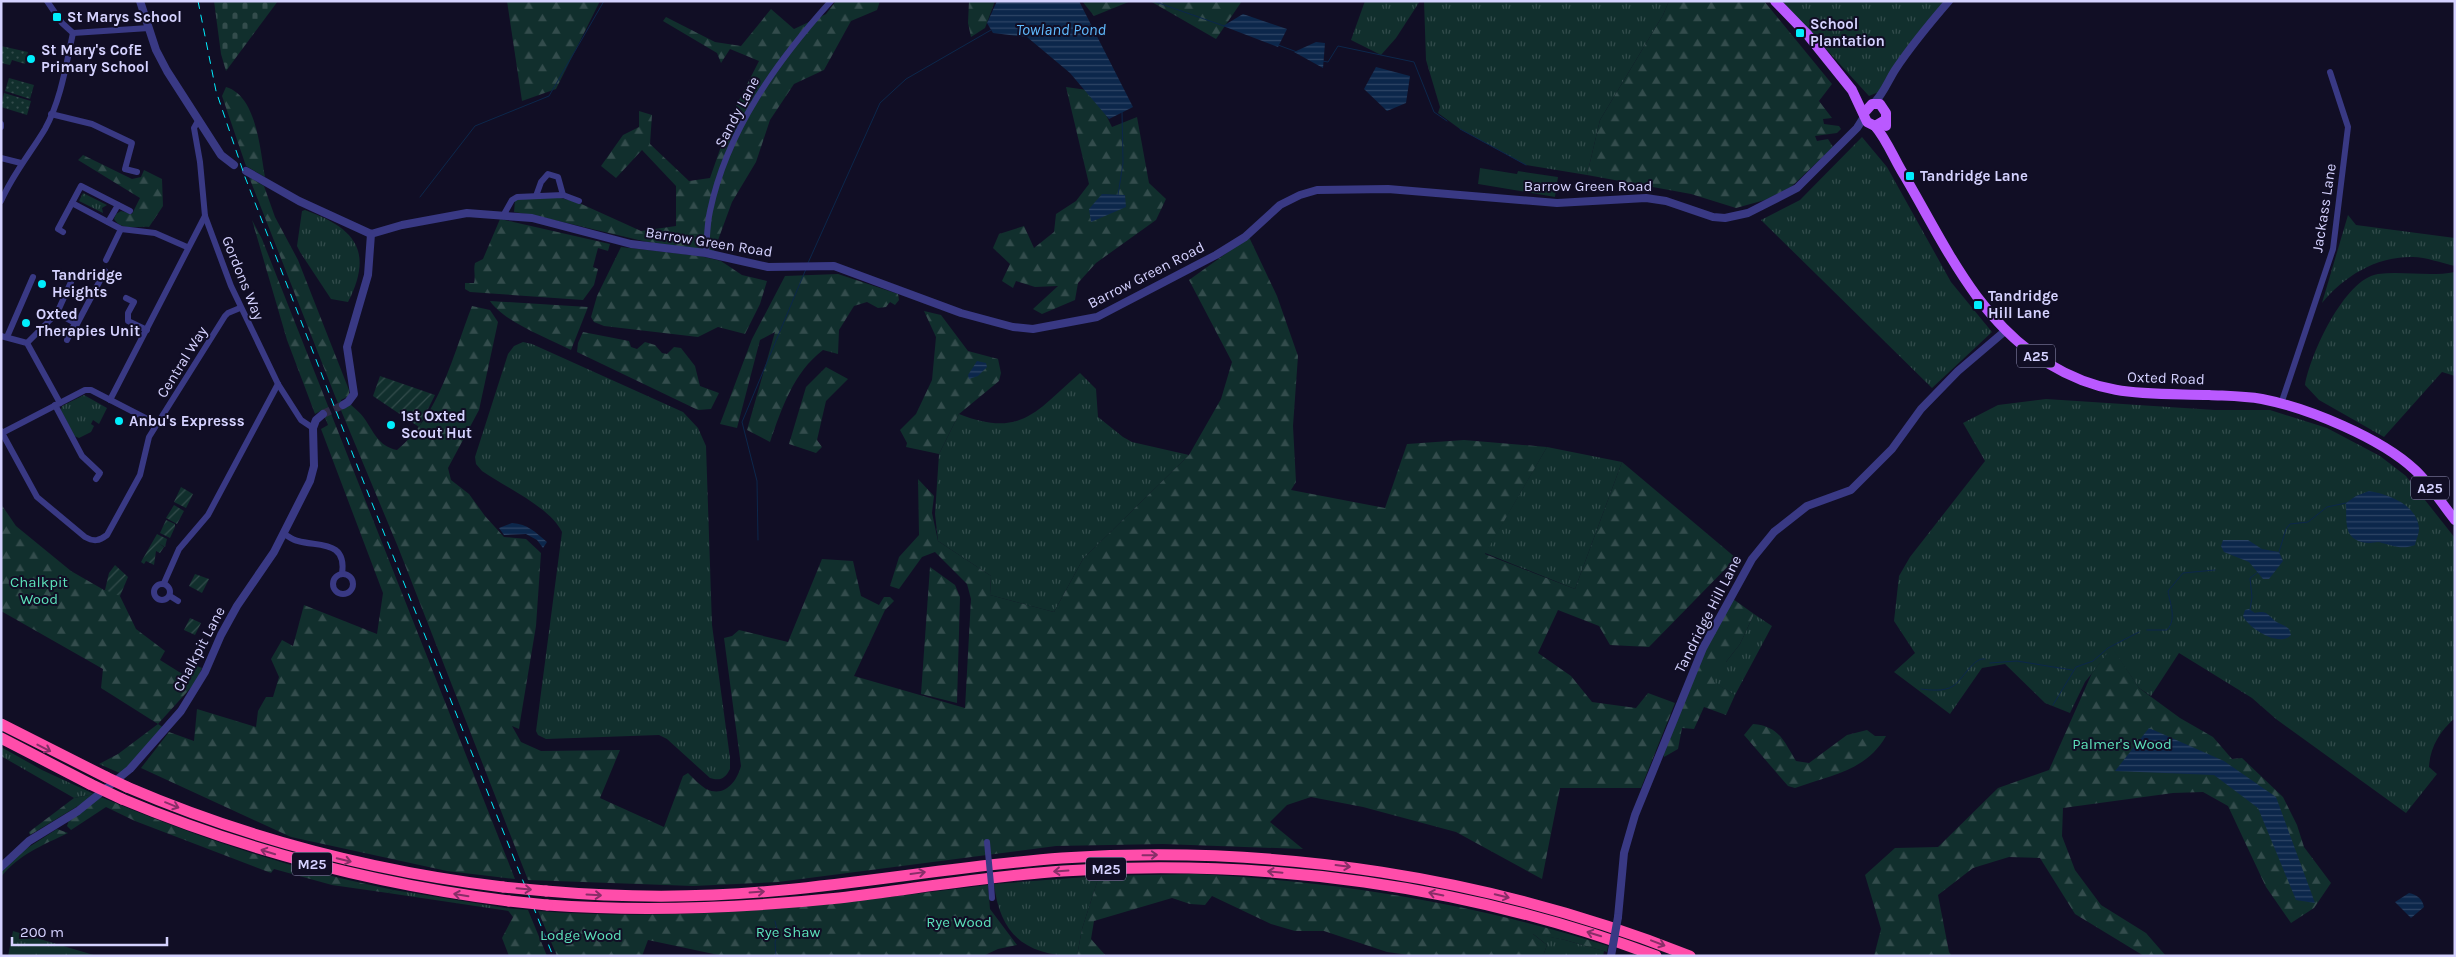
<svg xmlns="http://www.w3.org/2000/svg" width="2456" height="957" font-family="Karla,sans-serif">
  <defs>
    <pattern id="grass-tufts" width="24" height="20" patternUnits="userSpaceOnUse" patternTransform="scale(1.25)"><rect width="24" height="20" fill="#112f2d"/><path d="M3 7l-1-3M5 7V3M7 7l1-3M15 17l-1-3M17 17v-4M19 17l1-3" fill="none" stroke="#334c4c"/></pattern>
    <pattern id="forest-firs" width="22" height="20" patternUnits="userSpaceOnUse" patternTransform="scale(1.25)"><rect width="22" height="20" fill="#112f2d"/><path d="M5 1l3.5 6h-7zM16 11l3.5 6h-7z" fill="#334c4c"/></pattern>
    <pattern id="cemetery-stones" width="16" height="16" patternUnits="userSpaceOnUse" patternTransform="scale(1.25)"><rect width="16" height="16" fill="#112f2d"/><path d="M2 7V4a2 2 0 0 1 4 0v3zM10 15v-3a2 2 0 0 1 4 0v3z" fill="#334c4c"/></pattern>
    <pattern id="park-dots" width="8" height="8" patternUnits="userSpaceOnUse" patternTransform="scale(1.25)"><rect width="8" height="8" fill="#112f2d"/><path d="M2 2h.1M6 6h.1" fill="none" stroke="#334c4c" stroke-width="1.8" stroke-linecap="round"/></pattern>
    <pattern id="garden-furrows" width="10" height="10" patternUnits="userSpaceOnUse" patternTransform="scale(1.25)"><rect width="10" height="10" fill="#112f2d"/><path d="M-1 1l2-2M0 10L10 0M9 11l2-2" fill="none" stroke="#334c4c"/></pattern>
    <pattern id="water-rules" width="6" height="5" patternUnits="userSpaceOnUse" patternTransform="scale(1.25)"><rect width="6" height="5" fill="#0c274b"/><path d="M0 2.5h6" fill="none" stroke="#2e4566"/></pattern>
  </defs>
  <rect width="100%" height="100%" fill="#110e25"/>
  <g fill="url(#grass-tufts)">
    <path d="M1365,1H1420L1396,38L1381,55L1351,40Z"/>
    <path d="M1424,1H1669L1663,15L1600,120L1587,175L1526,165L1460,129L1438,113L1440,107L1426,60Z"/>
    <path d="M1782,1H1946L1881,91L1869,96Z"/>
    <path d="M1862,137L1887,167L1951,282L1992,332L1932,388L1761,220L1800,200Z"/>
    <path d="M83,193L107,205L102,208L103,213L79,201Z"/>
    <path d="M305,210C355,228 374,251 348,302L331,299L300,252L297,246L302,211Z"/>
    <path d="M2348,215L2356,225L2455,238V266C2441,263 2426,257 2413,257C2377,256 2344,276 2322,303Z"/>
    <path d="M2455,272V376L2442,372L2384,437L2319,400L2305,385C2310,355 2344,279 2378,274C2404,271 2429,277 2455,272Z"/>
    <path d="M523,342L532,344L683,412L698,428L706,446L712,625L730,758V769C725,779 720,781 710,778L667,739L659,735L546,739L538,735L536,731L562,532C550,507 505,487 482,471L476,464L475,457L508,354L514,346Z"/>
    <path d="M1080,373L1096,389L1098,417L1123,437L1132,442L1189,455L1083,559L1054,612L990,595L991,576L938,541L935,514L939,454L959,414C1022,439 1037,410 1080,373Z"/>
    <path d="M84,395L107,408L99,424L93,420L91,424L94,426L91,432L79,438L74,436L61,410L62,406Z"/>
    <path d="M2046,399L2215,410H2270L2327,428L2380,456L2406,476L2455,538V718C2440,731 2430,747 2429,767L2437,774L2406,813L2276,719L2252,698L2179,653L2151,696L2139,688L2112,648L2085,682L2070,713L2045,703L2005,664L1982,668L1950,714L1894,672L1915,653L1894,621L1899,576L1910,557L1985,461L1963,423L1998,405Z"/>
    <path d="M1547,447L1622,462L1575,589L1485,553Z"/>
    <path d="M1754,614L1772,626L1735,695L1713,682V661L1726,662L1740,644Z"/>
    <path d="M1,747L42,770L94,794L74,798L1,756Z"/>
    <path d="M1099,876L1082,929L1077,956C1026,956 1000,935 994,884Z"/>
    <path d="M394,890L506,908L509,911L388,893Z"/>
    <path d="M13,931L97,956H8Z"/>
    <path d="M1532,933L1565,940L1604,951L1603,956H1543L1547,945Z"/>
  </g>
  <g fill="url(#forest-firs)">
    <path d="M507,1H600L556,89L522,101Z"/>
    <path d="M836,1H880L877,10L851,21L824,70L794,84L770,120L756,162L732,202L714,251L647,242L533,215L514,212L515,200L552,196L577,202L641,231L676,226V186L642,150L616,178L601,166L623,135L639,127V111L652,115L650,144L689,181L710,178L733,112L759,61L730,49L721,63L717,53L663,21L666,17L715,42L741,46L771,9L794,29L826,14Z"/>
    <path d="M969,1H995L985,28L971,37L968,23Z"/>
    <path d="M1082,1H1131L1094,16Z"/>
    <path d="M1150,1H1242L1216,39Z"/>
    <path d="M1669,1H1764L1832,84L1819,101L1832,118L1823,119L1824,124L1839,126L1841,129L1837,133L1815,136L1817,141L1828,139L1833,147L1791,187L1765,200L1736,208L1691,194L1587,175L1600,120L1663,15Z"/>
    <path d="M226,87C257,96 260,150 265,177L246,166L222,96Z"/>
    <path d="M1066,87L1094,91L1112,127L1137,117L1149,183L1166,199L1156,220L1096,263L1078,283L1075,300L1042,314L1033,309L1058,286L1035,287L1016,281L1013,288L1002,281L1010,264L993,248L999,234L1024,226L1034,248L1054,232L1056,214L1076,201L1089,184Z"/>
    <path d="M83,155L132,179L141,177L144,170L162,179L163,206L149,227C137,226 121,231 114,219L116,214L121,211L132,214L140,198L78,160Z"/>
    <path d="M249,177L264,186L275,217L298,260L349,390V396L341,400L344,408L350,404C355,409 361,413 364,418C374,432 378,446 397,450C439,416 453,355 472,306L490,310L498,322L479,410L448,468L451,480L469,494L485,516L504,537L526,539L541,553L536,626L521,716L519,729L512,726L521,742L541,751L620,750L600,798L664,827L683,776L688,773C693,778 700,785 706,789C725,798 737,781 741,766L724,638L732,636L739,630L788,642L822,559L853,561L861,596L879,605L884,597H890L894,601L885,610L854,676L965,708L971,599L967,584L935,552L922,557L899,589L890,586L899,557L919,535L918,479L934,496L932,513L938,541L991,576L990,595L1054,612L1083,559L1189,455L1221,399L1232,362L1189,280L1249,237L1277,296L1298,356L1293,426L1296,482L1291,490L1385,508L1407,444L1464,440L1547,447L1485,554L1575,589L1622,462L1736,558L1649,647L1610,645L1599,626L1558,610L1538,653L1571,676L1592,702L1636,708L1648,693L1675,703L1641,788H1560L1542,879L1456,832L1363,807L1311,797L1287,805L1270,822L1303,849L1163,844L1056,846L778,882L693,886L528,880L398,547L335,396Z"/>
    <path d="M500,219L610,244L608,251L598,248L593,267L598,269L594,285L583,300L470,292L465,289V283H474C476,276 473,271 475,263L483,259Z"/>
    <path d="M252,220L262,239L515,879L447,871L291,837L141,768L169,732L194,741L197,709L256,727L258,711L266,697H273L279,677L271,659L282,640L293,646L304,605L377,634L383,593L321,429L328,425L322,410L315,414L287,340Z"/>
    <path d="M621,247L700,256L721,261L742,275L767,281L760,304L745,334L718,327L698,337L604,326L594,322L591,317L597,296Z"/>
    <path d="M838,274L898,294L899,300L895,305L890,302L886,307L878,308L867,302L854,306L839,330L838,354L823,350C793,373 782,408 770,442L747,430L775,332L760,340L737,428L720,424L752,339L785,276Z"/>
    <path d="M490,301L588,307L571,350C548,338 504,322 490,301Z"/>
    <path d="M924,311L941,315L968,351L998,359L1001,373L999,381L959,414L939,454L906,447L907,443L900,430L916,414L932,380L936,337Z"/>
    <path d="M583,332L629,341L631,347L637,349L645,342L655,345L662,353L667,354L674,347L681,348L695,366L700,386L719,393L711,409L698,410L577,352L578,343Z"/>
    <path d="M826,367L848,379L826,401L817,440L822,447L816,453L789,444L806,387Z"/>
    <path d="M1,504L16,526L71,571L104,590L118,592L136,629L165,651L160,660L184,675L188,667L194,665L202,668L196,682L158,724L164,728L122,774L99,764L118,754L158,724L101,688L103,669L1,611Z"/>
    <path d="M930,567L955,585L960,597L957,703L921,694Z"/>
    <path d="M1733,599L1754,614L1740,644L1726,662H1713L1714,682L1735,695L1726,715L1704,707L1694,729L1682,728L1678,749L1664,757L1663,747L1700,660Z"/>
    <path d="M2112,647L2139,688L2180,718L2213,737L2232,759L2242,758L2283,797L2297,825L2304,847L2331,883L2314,908L2291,923L2266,887L2228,806L2203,792L2173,793L2063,808L2062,836L2075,870L2101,905L2146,933L2166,956H2144L2075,914L2040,858L2009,857L1973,868L1938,895L1949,952L1952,956H1874L1881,929L1865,875L1895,848L1938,847L1998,788L2049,770L2092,673Z"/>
    <path d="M1753,724C1779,726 1784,741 1796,761L1809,763L1847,735L1867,730L1875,736H1886C1866,771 1831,775 1795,788L1788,786L1744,735Z"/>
    <path d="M94,794L96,795L30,835L29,832L74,798Z"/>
    <path d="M101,797C196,837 293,870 394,890L388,893L332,885L274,869L271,873L135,821L106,807L71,830L67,826L69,820Z"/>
    <path d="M57,829L68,833C43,845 18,855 1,877V870L18,854Z"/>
    <path d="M1194,874C1337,881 1472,903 1608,946L1607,952L1565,940L1533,934L1547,945L1543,956H1416L1387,952L1324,931H1295L1271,924L1212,896L1205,905L1190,904L1172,898L1094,921L1091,939L1106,956H1077L1082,929L1099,876Z"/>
    <path d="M988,885L990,909L1017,945L998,949L983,956H723L648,940L642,956H557L538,911C692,923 836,904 988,885Z"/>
    <path d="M506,908L528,910L547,956H509L502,938L513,917Z"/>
  </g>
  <path fill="url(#cemetery-stones)" d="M214,1H278L226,71L221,54Z"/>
  <g fill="url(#park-dots)">
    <path d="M1,46L28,52L25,64L12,60L10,65L1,63Z"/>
    <path d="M9,78L34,85L30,99L5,91Z"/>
    <path d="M4,93L31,101L27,115L1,107Z"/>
  </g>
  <g fill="url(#garden-furrows)">
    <path d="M380,376L435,395L419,427L373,396Z"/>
    <path d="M181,487L193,494L186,508L174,502Z"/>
    <path d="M174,505L184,511L177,524L166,518Z"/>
    <path d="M166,520L175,524V527L170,538L160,533Z"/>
    <path d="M157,534L167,539L165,547L158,543L164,547L160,553L156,551L154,565L146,561L144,564L141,562L149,548L153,550L149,548Z"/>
    <path d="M115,565L128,577L120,596L105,590L109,573Z"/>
    <path d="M195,574L209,579L202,593L189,586Z"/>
    <path d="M190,618L201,623L195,635L184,630Z"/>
  </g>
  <path fill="#112f2d" d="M1480,168L1517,174L1518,171L1558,177L1555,197L1478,184Z"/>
  <g fill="url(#water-rules)">
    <path d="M997,1H1079L1133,107L1109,119L1070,73L1027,37L993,33L987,23Z"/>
    <path d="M1243,14L1287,29L1278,47L1223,26Z"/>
    <path d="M1316,42L1325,43L1323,68L1294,52Z"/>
    <path d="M1376,67L1410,76L1406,103L1387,111L1364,89Z"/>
    <path d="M1102,194L1125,195L1126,207L1091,222L1089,209Z"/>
    <path d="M977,361L986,363L987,367L978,376L969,379L968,375Z"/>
    <path d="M2369,491C2388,494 2418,505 2419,529C2419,534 2416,540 2415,545C2402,550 2395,546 2382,543C2378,541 2374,543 2370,543C2342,542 2347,522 2346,503L2356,496Z"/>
    <path d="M512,523C528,524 535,532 547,542L543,548L537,540L526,534L504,535L499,528Z"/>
    <path d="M2223,540H2248L2262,549L2279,552L2283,561L2269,579H2263L2249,562L2224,552L2221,546Z"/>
    <path d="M2249,609L2255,613C2267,610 2267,614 2275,621C2279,624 2285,625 2289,629L2291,635C2280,648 2248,628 2243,616L2245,610Z"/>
    <path d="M2149,728L2224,761L2276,797L2315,903L2296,900L2258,808L2214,775L2115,771Z"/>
    <path d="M2409,893C2417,895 2422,898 2424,907L2411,918L2395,902Z"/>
  </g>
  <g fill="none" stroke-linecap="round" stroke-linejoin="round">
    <g stroke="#0c274b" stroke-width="1">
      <path d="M1153,1L1224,26"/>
      <path d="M1278,45L1297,52"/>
      <path d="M1322,61L1328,62L1338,46L1414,62L1434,112L1447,121"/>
      <path d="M1460,129L1526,165"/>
      <path d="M1118,195L1123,163L1122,112"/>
      <path d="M420,197L475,126L549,96L604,1"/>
      <path d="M808,263L880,103L906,79L991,30"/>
      <path d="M758,540L757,481L742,422L806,269"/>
      <path d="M2279,552L2286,529L2290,524L2308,522L2327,507L2346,503"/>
      <path d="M2250,610L2252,597L2250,578L2258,572"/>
      <path d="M2147,630H2167C2177,619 2170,604 2168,591L2183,573L2215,570"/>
      <path d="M1990,663L2017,661L2072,670"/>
      <path d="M1921,689C1930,690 1944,692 1953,686C1962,681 1974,656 1985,659"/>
      <path d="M2053,705L2076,667L2093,661L2108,648L2139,632"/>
      <path d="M775,921L778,934L775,942L776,956"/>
    </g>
    <path stroke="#2e2b46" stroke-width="8" stroke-dasharray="8 4" stroke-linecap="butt" d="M323,414L343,405"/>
    <g stroke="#393984" stroke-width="6">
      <path d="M47,1L62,23L73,33L149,28"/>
      <path d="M51,114L92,124L132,143L125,169L137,172"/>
      <path d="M198,121L194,128L200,162L205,216L231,286L278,384L301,420L313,428"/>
      <path d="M1,124V127"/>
      <path d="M1,158L21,163"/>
      <path d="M536,196L541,182L548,174L558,177L563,195"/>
      <path d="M1,201C14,172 30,154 45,129C61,100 66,65 73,33"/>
      <path d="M72,203L121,229L155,233L187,247"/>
      <path d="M503,216L512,200L517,197L563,195L579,201"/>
      <path d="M108,222L118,205"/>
      <path d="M63,232L58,229L81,186L130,211"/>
      <path d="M706,253C707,239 707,224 710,211C727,130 777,61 831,1"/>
      <path d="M106,260L121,229"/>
      <path d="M126,298L134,302L128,313V321L147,330"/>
      <path d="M57,313L77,324L105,271"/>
      <path d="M1,336L27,343L60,403"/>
      <path d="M7,337L33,277"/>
      <path d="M67,340L75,323"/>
      <path d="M27,343L57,313L71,282"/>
      <path d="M110,400L205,216"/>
      <path d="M2281,404L2333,249L2348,127L2330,72"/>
      <path d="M55,405L82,456L100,473L96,479"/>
      <path d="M1,431L37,497L85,537C94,542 99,541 107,535L140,475L149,437L225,316L228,313L240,308"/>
      <path d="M2,433L85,390H91L157,424"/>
      <path d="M284,534C288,536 293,540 298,541C319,547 347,540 342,574"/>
      <circle cx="343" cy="584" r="10"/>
      <path d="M164,583L179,549L208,515L278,384"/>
      <circle cx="162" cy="592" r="8"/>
      <path d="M170,596L178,601"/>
      <path d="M991,884L992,898"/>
    </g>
    <g stroke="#393984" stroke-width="8">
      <path d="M140,1L156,50L167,71L221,155L234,165"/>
      <path d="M1874,103C1884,93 1888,81 1895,70C1911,46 1930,23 1949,1"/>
      <path d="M246,171L299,201L371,234L402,225L467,213L532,218L631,244L706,253L768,267L834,266L961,313L1013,327L1033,329L1097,317L1216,255L1245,237L1280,205L1300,195L1317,190L1388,189L1557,203L1646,198L1666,201L1713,217L1725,218L1748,213L1797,188L1857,128L1864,117"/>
      <path d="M343,405L348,402L354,394L347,347L368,275L371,234"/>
      <path d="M1,867L29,841L78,811L130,769L181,711L205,672L221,635L237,606L274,552L310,481L314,466L313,428L316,420L323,414"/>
      <path d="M1618,917L1624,853L1635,815L1703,648L1752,559L1774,532L1807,506L1851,490L1892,449L1921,409L1958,371L2005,331"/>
    </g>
    <g stroke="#ba59ff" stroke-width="10">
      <path d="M1775,1L1807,34L1852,90L1867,122L1875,126L1885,120"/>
      <path d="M1864,113L1872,104H1880L1886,113V126"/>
      <path d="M1875,126C1887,140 1894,159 1904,175C1944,243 1978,322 2049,364C2105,398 2147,393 2209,395C2227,396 2244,396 2262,399C2308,408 2381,438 2415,470C2430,484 2442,504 2455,520"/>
    </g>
    <g stroke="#ff4daa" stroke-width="11">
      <path d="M1,724L106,777"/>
      <path d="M1,738L90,784"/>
      <path d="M127,787C248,839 372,871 503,887"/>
      <path d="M122,799C246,851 375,884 509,901"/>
      <path d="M546,891C625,898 705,898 784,890C877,881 969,865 1062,858C1276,844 1491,877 1690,956"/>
      <path d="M547,905C645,912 742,908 839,898C914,889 988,876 1063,871C1264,858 1468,885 1656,956"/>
    </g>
    <path stroke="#00eefd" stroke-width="1" stroke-dasharray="8 6" stroke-linecap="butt" d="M198,1L216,91L245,177L364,483L553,956"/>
    <path stroke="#393984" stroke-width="6" d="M987,842L991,884"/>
    <path stroke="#393984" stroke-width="8" d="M1611,956L1618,917"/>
    <g stroke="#ff4daa" stroke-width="11">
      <path d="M106,777L127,787"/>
      <path d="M90,784L122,799"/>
      <path d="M503,887L546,891"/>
      <path d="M509,901L547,905"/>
    </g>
  </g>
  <defs><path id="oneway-shaft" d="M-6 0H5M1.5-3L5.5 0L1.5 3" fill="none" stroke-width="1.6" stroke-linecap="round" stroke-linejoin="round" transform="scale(1.25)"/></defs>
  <g stroke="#882e68">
    <use href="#oneway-shaft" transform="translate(44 748) rotate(27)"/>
    <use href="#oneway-shaft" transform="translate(172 805) rotate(22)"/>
    <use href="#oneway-shaft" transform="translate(268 852) rotate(-163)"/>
    <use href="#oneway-shaft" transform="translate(1150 855) rotate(-1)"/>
    <use href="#oneway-shaft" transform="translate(344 860) rotate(13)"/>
    <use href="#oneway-shaft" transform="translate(1343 866) rotate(7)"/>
    <use href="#oneway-shaft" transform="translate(1061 871) rotate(176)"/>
    <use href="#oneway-shaft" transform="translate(1275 872) rotate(-175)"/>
    <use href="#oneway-shaft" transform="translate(918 873) rotate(-8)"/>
    <use href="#oneway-shaft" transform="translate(524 889) rotate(5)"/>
    <use href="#oneway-shaft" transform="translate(757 892) rotate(-4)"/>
    <use href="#oneway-shaft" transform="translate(1436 894) rotate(-169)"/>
    <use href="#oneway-shaft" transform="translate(461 895) rotate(-171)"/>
    <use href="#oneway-shaft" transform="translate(594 895) rotate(3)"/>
    <use href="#oneway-shaft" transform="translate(1502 896) rotate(14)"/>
    <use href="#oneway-shaft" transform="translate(1594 934) rotate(-163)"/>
    <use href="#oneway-shaft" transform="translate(1658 943) rotate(21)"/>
  </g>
  <g fill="#00eefd" stroke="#110e25" stroke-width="2">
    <rect x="52" y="12" width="10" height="10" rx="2.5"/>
    <rect x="1795" y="28" width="10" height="10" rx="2.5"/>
    <circle cx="31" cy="59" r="5"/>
    <rect x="1905" y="171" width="10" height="10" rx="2.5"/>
    <circle cx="42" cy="284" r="5"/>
    <rect x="1973" y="300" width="10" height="10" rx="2.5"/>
    <circle cx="26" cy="323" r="5"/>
    <circle cx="119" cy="421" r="5"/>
    <circle cx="391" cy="425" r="5"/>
  </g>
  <g text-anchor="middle" stroke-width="4" stroke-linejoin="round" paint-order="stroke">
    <g fill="#110e25" stroke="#9a97be" stroke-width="1">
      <rect x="2017" y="344.5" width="38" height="23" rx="4"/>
      <rect x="2411" y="476.5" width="38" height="23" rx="4"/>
      <rect x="292" y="852.5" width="40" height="23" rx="4"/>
      <rect x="1086" y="857.5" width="40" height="23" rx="4"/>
    </g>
    <g font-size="14" font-weight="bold" fill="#d5d2ff">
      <text x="2036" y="361">A25</text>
      <text x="2430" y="493">A25</text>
      <text x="312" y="869">M25</text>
      <text x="1106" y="874">M25</text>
    </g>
    <g font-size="15" font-weight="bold" fill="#d5d2ff" stroke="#110e25" text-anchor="start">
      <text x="67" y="22">St Marys School</text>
      <text x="1810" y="29">School<tspan x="1810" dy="17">Plantation</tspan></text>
      <text x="41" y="55">St Mary's CofE<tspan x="41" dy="17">Primary School</tspan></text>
      <text x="1920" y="181">Tandridge Lane</text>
      <text x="52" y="280">Tandridge<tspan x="52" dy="17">Heights</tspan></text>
      <text x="1988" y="301">Tandridge<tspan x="1988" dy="17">Hill Lane</tspan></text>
      <text x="36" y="319">Oxted<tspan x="36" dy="17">Therapies Unit</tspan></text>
      <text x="401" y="421">1st Oxted<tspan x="401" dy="17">Scout Hut</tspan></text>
      <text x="129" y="426">Anbu's Expresss</text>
    </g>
    <g font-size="15" fill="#d5d2ff" stroke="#110e25">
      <text transform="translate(737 112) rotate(-62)" y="5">Sandy Lane</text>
      <text x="1588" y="191">Barrow Green Road</text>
      <text transform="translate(2324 208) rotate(-81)" y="5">Jackass Lane</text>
      <text transform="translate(709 242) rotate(9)" y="5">Barrow Green Road</text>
      <text transform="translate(1146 275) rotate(-27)" y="5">Barrow Green Road</text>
      <text transform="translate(243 278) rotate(68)" y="5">Gordons Way</text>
      <text transform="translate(182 362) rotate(-58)" y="5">Central Way</text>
      <text transform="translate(2166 378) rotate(2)" y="5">Oxted Road</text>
      <text transform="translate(1708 614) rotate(-63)" y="5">Tandridge Hill Lane</text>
      <text transform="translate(199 649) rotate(-62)" y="5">Chalkpit Lane</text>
    </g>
    <g font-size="15" fill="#5ce1ba" stroke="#110e25">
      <text x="39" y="587">Chalkpit<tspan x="39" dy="17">Wood</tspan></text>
      <text x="2122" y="749">Palmer's Wood</text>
      <text x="959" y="927">Rye Wood</text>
      <text x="788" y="937">Rye Shaw</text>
      <text x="581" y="940">Lodge Wood</text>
    </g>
    <g font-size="16" font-style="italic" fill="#60bcff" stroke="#110e25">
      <text x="1061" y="35">Towland Pond</text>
    </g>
  </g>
  <rect width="2456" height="957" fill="none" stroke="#d5d2ff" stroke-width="5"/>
  <path d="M12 937v8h155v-8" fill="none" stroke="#d5d2ff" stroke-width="2.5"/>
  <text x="20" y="937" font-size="15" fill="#d5d2ff" stroke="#110e25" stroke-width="4" paint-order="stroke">200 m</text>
</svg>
